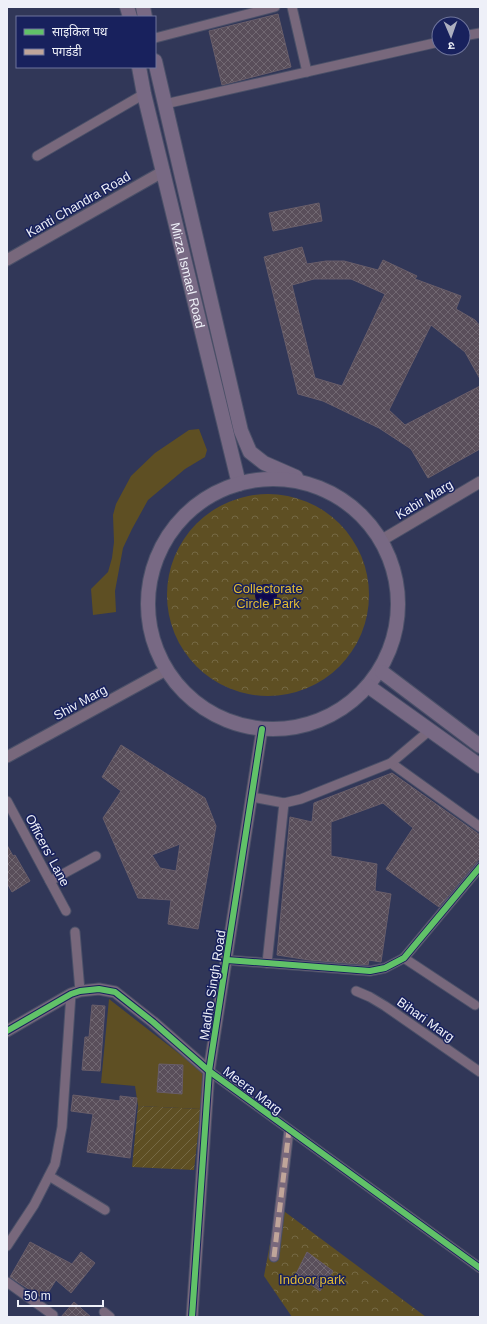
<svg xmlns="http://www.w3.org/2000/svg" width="487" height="1324" font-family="Helvetica,'Noto Sans Devanagari',sans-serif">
  <defs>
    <pattern id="park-crowns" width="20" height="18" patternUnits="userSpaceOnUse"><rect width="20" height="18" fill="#5e4f23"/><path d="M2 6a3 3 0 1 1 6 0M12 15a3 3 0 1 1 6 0" fill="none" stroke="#756944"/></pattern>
    <pattern id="garden-furrows" width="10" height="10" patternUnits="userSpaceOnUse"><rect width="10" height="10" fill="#5e4f23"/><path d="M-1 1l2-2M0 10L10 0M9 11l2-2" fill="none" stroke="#756944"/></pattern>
    <pattern id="building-cross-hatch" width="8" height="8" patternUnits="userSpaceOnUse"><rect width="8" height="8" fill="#594e5a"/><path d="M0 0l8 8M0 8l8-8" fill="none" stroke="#716872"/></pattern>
  </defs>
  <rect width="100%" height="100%" fill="#313758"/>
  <g fill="#5e4f23">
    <path d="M199,429L207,450L205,457L185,469L148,500L132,529L123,548L115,591L116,612L93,615L91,589L108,572L112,558L114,542L113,515L116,504L131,476L155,453L189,430Z"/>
    <path d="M109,999L204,1073L201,1109L138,1106L135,1086L101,1083Z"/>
  </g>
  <g fill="url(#park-crowns)">
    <circle cx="268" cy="595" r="101"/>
    <path d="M277,1206L426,1317H292L264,1276Z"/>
  </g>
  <path fill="url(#garden-furrows)" d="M138,1106L201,1109L194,1170L132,1167Z"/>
  <circle fill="#0e074f" cx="266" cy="595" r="11"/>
  <g fill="url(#building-cross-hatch)" stroke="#685d69" fill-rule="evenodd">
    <path d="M278,14L291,67L222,85L209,31Z"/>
    <path d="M319,203L322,221L273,231L269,213Z"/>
    <path d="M302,247L307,264L326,261H344L378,270L383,260L417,276L415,279L461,296L456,309L475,320L480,326V379L465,352L431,325L389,410L405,425L480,386V449L428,478L411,449L379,428L323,401L298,394L264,257ZM314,279H351L385,294L342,386L315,378L292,285Z"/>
    <path d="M121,745L205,798L216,826L198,929L168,924L171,900L138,898L103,818L121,791L102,777ZM180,844L176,871L160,868L152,855Z"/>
    <path d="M392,773L480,835V858L439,907L386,869L413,828L383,803L331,822V856L377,864L375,891L391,894L381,962L369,960L368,965L309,960L277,955L290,817L312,822L314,803Z"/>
    <path d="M7,845L13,856L15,855L30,881L12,892L7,883Z"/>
    <path d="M92,1005L105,1006L100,1071L82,1070L85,1037H89Z"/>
    <path d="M159,1064L183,1065L182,1094L157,1092Z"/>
    <path d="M73,1095L120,1101V1096L137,1098L130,1158L87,1152L93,1114L71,1111Z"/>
    <path d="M30,1242L72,1264L81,1252L95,1263L71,1293L56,1280L44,1299L10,1277Z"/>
    <path d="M307,1252L333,1271L320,1291L296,1274Z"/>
    <path d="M74,1302L91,1317H61Z"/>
  </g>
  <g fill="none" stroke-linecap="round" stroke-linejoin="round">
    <g stroke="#4b5068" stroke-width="11">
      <g id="minor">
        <path d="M292,7L307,72"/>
        <path d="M463,36L480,33"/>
        <path d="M155,38L275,7"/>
        <path d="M165,104L439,42"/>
        <path d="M37,156L144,94"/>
        <path d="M391,763L480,827"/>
        <path d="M252,797L284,803L301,799L391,763L430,730"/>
        <path d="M7,801L66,911"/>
        <path d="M50,881L96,856"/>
        <path d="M75,932L80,991"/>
        <path d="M404,958L475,1005"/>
        <path d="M227,960L370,971L385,968L404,958L480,867"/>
        <path d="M267,963L284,803"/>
        <path d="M356,991L370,997L385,1006L480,1072"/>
        <path d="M209,1071L480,1268"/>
        <path d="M49,1176L105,1210"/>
        <path d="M7,1246L34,1205L55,1164L62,1127L71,994"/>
        <path d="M274,1257L289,1130"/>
        <path d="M7,1282L53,1315"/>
        <path d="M104,1312L110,1317"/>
      </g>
    </g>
    <g stroke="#4b5068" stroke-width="13">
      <g id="tertiary">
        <path d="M7,260L164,171"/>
        <path d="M382,540L480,482"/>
        <path d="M7,757L166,670"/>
        <path d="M7,1031L71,994L80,991L99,989L115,992L153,1022L209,1071"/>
        <path d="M192,1317L209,1071L262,729"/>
      </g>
    </g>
    <g stroke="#4b5068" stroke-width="16">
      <g id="primary">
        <path d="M127,7L130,17"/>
        <path d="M143,7L145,17"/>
        <path d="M155,61L241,431L250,452L264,463L296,477"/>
        <path id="s1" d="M139,67L144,94L239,484"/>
        <circle cx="273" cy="604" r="125"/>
        <path d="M382,672L480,746"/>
        <path d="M368,686L480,766"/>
      </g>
    </g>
    <use href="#minor" stroke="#78687c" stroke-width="9"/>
    <use href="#tertiary" stroke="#78687c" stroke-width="11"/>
    <use href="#primary" stroke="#786984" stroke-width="14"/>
    <path stroke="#c0a59a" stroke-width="5" stroke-dasharray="10 5" stroke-linecap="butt" d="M274,1257L289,1130"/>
    <g stroke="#18215d" stroke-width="8">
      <g id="cycleway">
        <path d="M227,960L370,971L385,968L404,958L480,867"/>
        <path d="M7,1031L71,994L80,991L99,989L115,992L153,1022L209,1071L480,1268"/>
        <path d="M192,1317L209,1071L262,729"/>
      </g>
    </g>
    <use href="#cycleway" stroke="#61c268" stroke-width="6"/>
  </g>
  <g text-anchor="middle" stroke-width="3" stroke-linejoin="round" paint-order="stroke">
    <g font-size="13" fill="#eef0f8" stroke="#18215d">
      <text transform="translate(78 204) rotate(-30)" y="5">Kanti Chandra Road</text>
      <text dy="5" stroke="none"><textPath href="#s1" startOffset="214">Mirza Ismael Road</textPath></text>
      <text transform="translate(424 499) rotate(-31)" y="5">Kabir Marg</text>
      <text transform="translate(80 702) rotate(-29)" y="5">Shiv Marg</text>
      <text transform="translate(48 850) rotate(62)" y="5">Officers' Lane</text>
      <text transform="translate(212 985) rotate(-81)" y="5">Madho Singh Road</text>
      <text transform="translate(426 1019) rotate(35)" y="5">Bihari Marg</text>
      <text transform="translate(253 1090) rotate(37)" y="5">Meera Marg</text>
    </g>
    <g font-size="13" fill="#e2bb32" stroke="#18215d">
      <text x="268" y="593">Collectorate<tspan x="268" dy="15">Circle Park</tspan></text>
      <text x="312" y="1284">Indoor park</text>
    </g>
  </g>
  <rect width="487" height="1324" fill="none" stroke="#eef0f8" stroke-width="16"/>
  <rect x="16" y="16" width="140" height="52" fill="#18215d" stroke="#6e749b"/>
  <rect x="24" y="29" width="20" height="6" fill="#61c268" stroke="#6e749b"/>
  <text x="52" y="36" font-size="12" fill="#eef0f8">साइकिल पथ</text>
  <rect x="24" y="49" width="20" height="6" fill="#c0a59a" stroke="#6e749b"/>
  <text x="52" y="56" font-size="12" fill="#eef0f8">पगडंडी</text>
  <g transform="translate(451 36) rotate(178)"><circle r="19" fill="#18215d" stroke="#6e749b"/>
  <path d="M0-3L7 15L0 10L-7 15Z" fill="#acafc0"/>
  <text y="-6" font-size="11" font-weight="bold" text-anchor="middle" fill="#eef0f8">उ</text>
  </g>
  <path d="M18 1300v6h85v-6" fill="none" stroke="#eef0f8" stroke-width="2"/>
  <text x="24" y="1300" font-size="12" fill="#eef0f8" stroke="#18215d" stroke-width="3" paint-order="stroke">50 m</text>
</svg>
